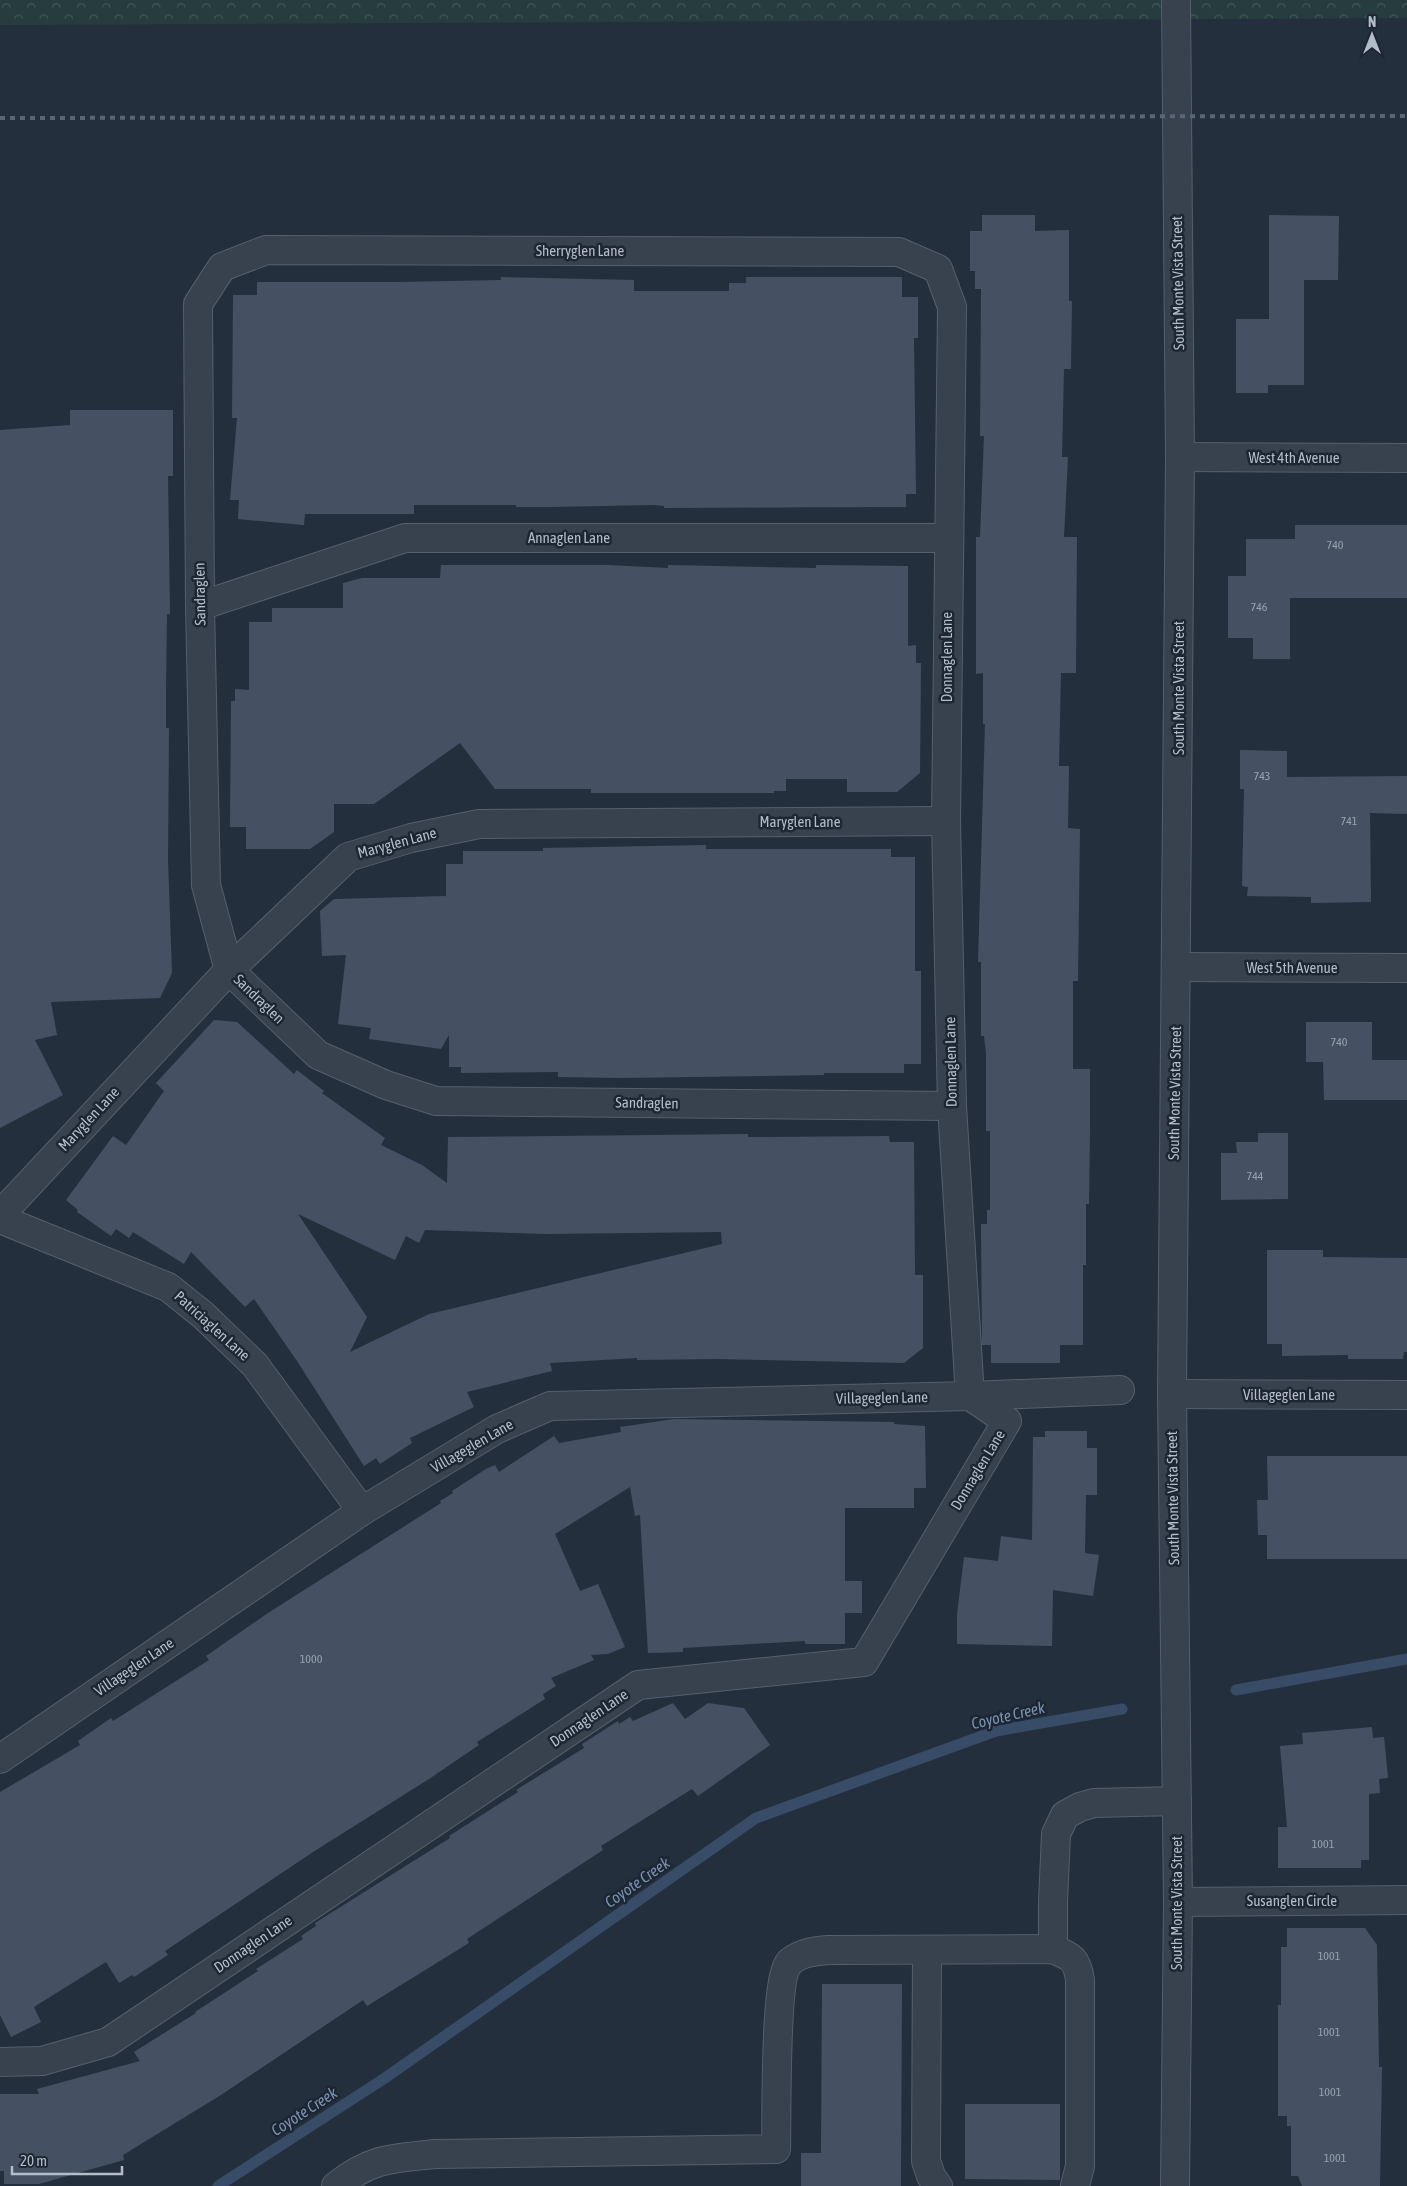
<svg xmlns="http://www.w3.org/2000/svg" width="1407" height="2186" font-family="'Asap Condensed',sans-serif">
  <defs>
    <pattern id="park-crowns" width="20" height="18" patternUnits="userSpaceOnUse" patternTransform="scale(1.25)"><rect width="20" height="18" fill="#263c3f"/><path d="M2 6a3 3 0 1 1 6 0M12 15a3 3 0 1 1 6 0" fill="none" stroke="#435659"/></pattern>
  </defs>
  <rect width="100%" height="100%" fill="#242f3e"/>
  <path fill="url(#park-crowns)" d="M0,0H1407V18L0,25Z"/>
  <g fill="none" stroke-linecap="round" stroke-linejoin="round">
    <g stroke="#394c67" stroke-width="11">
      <path d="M1236,1690L1407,1659"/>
      <path d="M218,2186L385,2078L756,1818L996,1731L1122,1709"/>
    </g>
  </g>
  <g fill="#455162" fill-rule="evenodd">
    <path d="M982,215H1035V231L1069,230V301H1072L1071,369H1064L1062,457H1068L1064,537H1077L1076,673H1061L1059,766H1069L1068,828L1080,829L1078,981H1073V1069H1090V1131L1089,1204H1086V1265H1083V1345H1060V1363H991V1345H982L981,1224H987V1210H990V1131H986V1053L984,1036H981V962H978L985,724H983V673L976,674V537H980L984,436H980L981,289H975V271H970V231H982Z"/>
    <path d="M1269,215L1339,216L1338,280H1304V385H1268V393H1236V319H1269Z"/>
    <path d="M501,277L634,280V291H729V283H746V277H902V297H918V338H914L916,494H906V507L664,508V506L653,505L550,507H516V505H414V514H305L304,525L238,519L239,500H230L237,418H232L233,295H257V282H398L501,280Z"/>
    <path d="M70,410H173V476H168L170,614H167L166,689V728H169L168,860L172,973L160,998L51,1002L57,1035L35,1040L63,1095L0,1128V430L70,425Z"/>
    <path d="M1295,525H1407V598H1290V659H1253V638H1228V576H1246V539H1295Z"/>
    <path d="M441,565H608L668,568V565L816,568V565L908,566V646L916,645V663H921L920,773L897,792H847V779H786V791H774V793H591V789H495L460,743L374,804H334V832L310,849H246V827H230L231,701H235V689L249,690V622H272V608H343V583L362,578H440Z"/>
    <path d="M1240,750L1287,751V777L1407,776V814L1370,813L1371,902L1311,903V897L1247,896L1248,887L1242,886L1244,789H1240Z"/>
    <path d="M706,845V849H891V857H915V971H921V1064H904V1073H824V1075L622,1078L558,1077V1072L461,1073V1067H449V1035L441,1049L369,1039L371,1028L338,1024L346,955L322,956L320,911L334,899L446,896V864H463V851H543V848Z"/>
    <path d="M214,1020L237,1022L294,1074L297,1070L324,1091L322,1093L385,1138L381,1145L422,1165L447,1183L448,1137L748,1134V1137L889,1136L890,1142H914L915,1275H923V1348L904,1363L717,1359L637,1360V1358L550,1363L552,1371L467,1392L474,1407L410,1438L412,1443L380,1464L376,1458L364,1466L297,1361L254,1299L245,1307L191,1252L184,1264L133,1232L129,1238L116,1229L111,1236L77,1212L78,1210L66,1200L113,1136L126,1145L164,1091L156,1083ZM298,1214L395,1260L406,1236L419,1243L425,1230L544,1234L721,1232L722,1244L429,1314L350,1352L367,1317Z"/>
    <path d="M1306,1022H1372V1060H1407V1100H1324L1323,1062H1306Z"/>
    <path d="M1258,1133H1288V1199L1221,1200V1153H1237L1236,1142H1258Z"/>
    <path d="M1267,1250H1323V1257L1407,1258V1352H1404L1403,1359H1348V1355L1282,1356V1344H1267Z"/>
    <path d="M674,1419L894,1422V1424L925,1426L926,1488H914V1508H845V1581H862V1613H845V1644H805V1641L683,1648V1652L648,1653L640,1515L635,1516L630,1487L555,1534L580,1591L598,1584L625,1647L608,1654L591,1655L594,1660L551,1678L556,1686L543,1694L545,1699L477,1742L479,1745L429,1779L313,1852L165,1951L168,1955L134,1977L132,1975L119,1983L106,1962L34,2007L41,2022L11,2037L0,2015V1792L80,1745L78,1741L111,1718L113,1721L209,1660L206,1656L268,1613L441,1503L440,1501L453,1493L452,1491L486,1469L495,1465L499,1472L554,1436L559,1443L621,1432L620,1427Z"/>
    <path d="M1045,1431H1087V1448H1097V1495H1086L1085,1553L1099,1555L1093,1596L1053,1590L1052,1646L957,1644V1614L964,1557L998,1561L1001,1536L1032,1540L1033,1437H1045Z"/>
    <path d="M1267,1456H1407V1559H1267V1535H1258L1257,1500H1268Z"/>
    <path d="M673,1703L685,1719L708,1703L744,1708L770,1745L698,1796L692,1789L601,1846L603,1850L467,1939L469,1943L367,2006L363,2000L221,2095L123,2155L124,2160L39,2184H4V2171H0V2094H39L37,2089L140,2061L134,2052L196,2013L195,2012L258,1971L256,1969L303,1939L301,1936L316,1926L315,1923L450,1838L449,1836L518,1792L516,1790L584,1748L582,1744L618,1721L619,1724L630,1717L633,1721Z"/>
    <path d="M1372,1727L1373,1738L1384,1737L1388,1778L1379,1779L1380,1793L1369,1794V1860H1361V1868H1278V1827H1287L1280,1746L1303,1744L1302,1733Z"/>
    <path d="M1287,1928H1365L1377,1945L1379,2067H1382L1380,2186H1302L1298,2176H1291V2126H1287V2116H1278V2005H1281V1947H1287Z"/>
    <path d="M822,1984H902L901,2186H801V2153H821Z"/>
    <path d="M965,2104H1060V2180L965,2179Z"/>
  </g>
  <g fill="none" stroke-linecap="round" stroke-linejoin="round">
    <g stroke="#565f6c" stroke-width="30">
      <g id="minor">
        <path d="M1180,457L1407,458"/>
        <path d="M200,606L405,538H948"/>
        <path d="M1177,967L1407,968"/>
        <path d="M0,1215L229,970L348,857L411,838L479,824L946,821"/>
        <path d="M0,1219L168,1287L203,1315L255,1365L362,1511"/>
        <path d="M1172,1394L1407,1395"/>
        <path d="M0,1759L362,1511L497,1429L550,1406L970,1396L1120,1390"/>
        <path d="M1178,1902L1407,1900"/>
        <path d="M1053,1949V1901L1056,1834L1065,1815L1080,1807L1094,1803L1177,1801"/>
        <path d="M927,1950L926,2161L931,2176L938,2186"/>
        <path d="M0,2062L42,2061L108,2042L638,1685L864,1662L1007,1421L970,1396L952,1106L946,821L952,307L938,269L899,252L266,250L222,267L198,304L200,606L206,885L229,970L318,1055L386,1085L436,1101L952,1106"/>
        <path d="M336,2186C371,2158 393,2158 436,2154L776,2149C777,2119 774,1977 790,1962C801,1952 817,1951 830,1950L1053,1949C1072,1957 1077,1959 1080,1980V2166L1075,2186"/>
        <path d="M1175,2186L1178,1902L1172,1394L1180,457L1176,0"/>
      </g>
    </g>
    <use href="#minor" stroke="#38414e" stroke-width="28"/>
    <path stroke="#5a6575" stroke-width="4" stroke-dasharray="5 5" stroke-linecap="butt" d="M0,118L1407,116"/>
  </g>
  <g text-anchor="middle" stroke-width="5" stroke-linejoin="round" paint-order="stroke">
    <g font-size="12" fill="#98a1af">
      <text x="1335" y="549">740</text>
      <text x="1259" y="611">746</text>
      <text x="1262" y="780">743</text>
      <text x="1349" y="825">741</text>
      <text x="1339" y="1046">740</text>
      <text x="1255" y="1180">744</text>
      <text x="311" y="1663">1000</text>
      <text x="1323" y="1848">1001</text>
      <text x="1329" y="1960">1001</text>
      <text x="1329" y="2036">1001</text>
      <text x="1330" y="2096">1001</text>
      <text x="1335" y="2162">1001</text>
    </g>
    <g font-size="15" fill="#b4bcc9" stroke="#1d2633">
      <text x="580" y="256">Sherryglen Lane</text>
      <text transform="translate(1178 283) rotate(-91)" y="5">South Monte Vista Street</text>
      <text x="1294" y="463">West 4th Avenue</text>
      <text x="569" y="543">Annaglen Lane</text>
      <text transform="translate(200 594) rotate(-91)" y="5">Sandraglen</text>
      <text transform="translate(947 657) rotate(-90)" y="5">Donnaglen Lane</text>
      <text transform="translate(1179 688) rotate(-90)" y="5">South Monte Vista Street</text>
      <text x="800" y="827">Maryglen Lane</text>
      <text transform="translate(397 843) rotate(-15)" y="5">Maryglen Lane</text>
      <text x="1292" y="973">West 5th Avenue</text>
      <text transform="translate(259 999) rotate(44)" y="5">Sandraglen</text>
      <text transform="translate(951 1062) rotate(-91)" y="5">Donnaglen Lane</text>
      <text transform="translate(1175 1093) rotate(-89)" y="5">South Monte Vista Street</text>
      <text transform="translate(647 1103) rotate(1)" y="5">Sandraglen</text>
      <text transform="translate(89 1119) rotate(-47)" y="5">Maryglen Lane</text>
      <text transform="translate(212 1326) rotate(42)" y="5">Patriciaglen Lane</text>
      <text x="1289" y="1400">Villageglen Lane</text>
      <text transform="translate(882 1398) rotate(-1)" y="5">Villageglen Lane</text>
      <text transform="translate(472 1446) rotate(-30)" y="5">Villageglen Lane</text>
      <text transform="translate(978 1470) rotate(-59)" y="5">Donnaglen Lane</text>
      <text transform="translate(1173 1498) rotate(-91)" y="5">South Monte Vista Street</text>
      <text transform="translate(134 1667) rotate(-34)" y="5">Villageglen Lane</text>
      <text transform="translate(589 1718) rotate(-34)" y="5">Donnaglen Lane</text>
      <text x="1292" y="1906">Susanglen Circle</text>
      <text transform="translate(1177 1903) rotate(-90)" y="5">South Monte Vista Street</text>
      <text transform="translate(253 1944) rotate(-34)" y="5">Donnaglen Lane</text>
    </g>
    <g font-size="16" font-style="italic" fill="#7c92b1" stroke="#1d2633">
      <text transform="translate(1008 1715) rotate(-13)" y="6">Coyote Creek</text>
      <text transform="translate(637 1882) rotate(-35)" y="6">Coyote Creek</text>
      <text transform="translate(304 2111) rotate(-33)" y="6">Coyote Creek</text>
    </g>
  </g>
  <g transform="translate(1372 35)" stroke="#1d2633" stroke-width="4" paint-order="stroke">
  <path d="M0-4L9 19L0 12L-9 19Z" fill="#b4bcc9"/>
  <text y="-8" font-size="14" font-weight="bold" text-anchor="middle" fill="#b4bcc9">N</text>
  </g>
  <path d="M12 2166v8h110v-8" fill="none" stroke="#b4bcc9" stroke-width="2.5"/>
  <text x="20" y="2166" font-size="15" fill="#b4bcc9" stroke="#1d2633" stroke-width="4" paint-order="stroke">20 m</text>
</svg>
